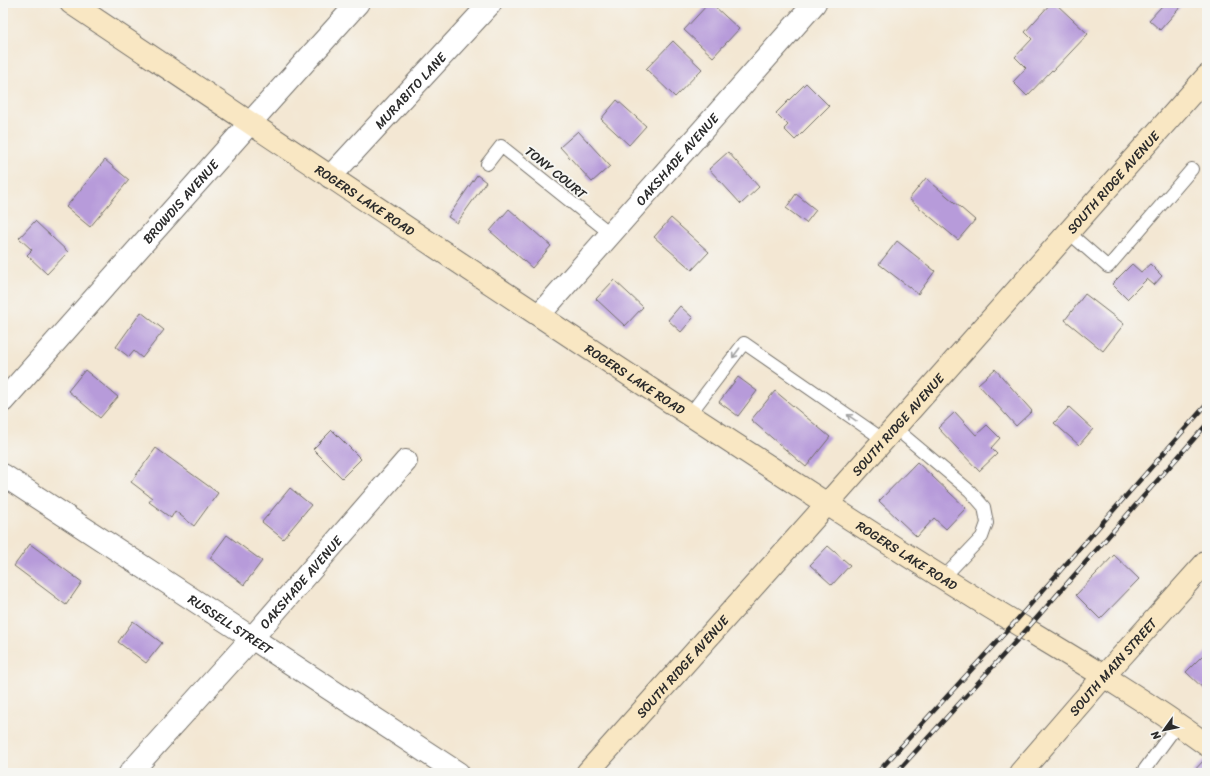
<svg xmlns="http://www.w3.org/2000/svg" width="1210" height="776" font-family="Sriracha,sans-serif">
  <rect width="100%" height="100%" fill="#f6f6f2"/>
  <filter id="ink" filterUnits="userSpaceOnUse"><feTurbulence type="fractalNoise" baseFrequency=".025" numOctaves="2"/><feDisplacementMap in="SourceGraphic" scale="8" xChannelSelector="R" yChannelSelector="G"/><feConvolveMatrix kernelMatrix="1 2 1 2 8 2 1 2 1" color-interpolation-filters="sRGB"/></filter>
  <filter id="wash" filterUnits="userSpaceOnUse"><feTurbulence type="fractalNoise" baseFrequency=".012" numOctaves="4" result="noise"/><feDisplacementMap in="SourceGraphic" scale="16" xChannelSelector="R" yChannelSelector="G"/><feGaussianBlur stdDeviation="0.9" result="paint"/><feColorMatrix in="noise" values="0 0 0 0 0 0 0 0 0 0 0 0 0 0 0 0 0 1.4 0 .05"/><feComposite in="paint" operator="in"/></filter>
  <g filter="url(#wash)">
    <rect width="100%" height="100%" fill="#f3e7d3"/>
    <g id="blocks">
      <g fill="#b79bda">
        <path d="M709,3H711L739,29L713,57L684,30Z"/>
        <path d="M1051,3H1055L1088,34L1053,71L1052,70L1027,96L1013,82L1026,68L1015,57L1032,39L1025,32Z"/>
        <path d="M1159,3H1184L1160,30L1149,20L1162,6Z"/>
        <path d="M673,41L702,69L675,97L646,69Z"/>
        <path d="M806,83L829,106L795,140L784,129L788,125L776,113Z"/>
        <path d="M617,100L646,126L629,145L601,119Z"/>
        <path d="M578,131L610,166L592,182L560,147Z"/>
        <path d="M728,152L759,187L741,204L709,169Z"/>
        <path d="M105,160L129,180L90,227L66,207Z"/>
        <path d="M477,175L486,182L457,223L448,217Z"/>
        <path d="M926,178L975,220L958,240L909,199Z"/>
        <path d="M796,194L816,210L806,223L786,208Z"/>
        <path d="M509,209L551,246L532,268L490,231Z"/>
        <path d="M671,218L709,252L692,270L654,237Z"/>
        <path d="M35,221L68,252L47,274L27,255L32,250L19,238Z"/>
        <path d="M897,241L935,271L918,294L879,264Z"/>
        <path d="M1132,264L1141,272L1150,264L1162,276L1154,285L1147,279L1127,299L1112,284Z"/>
        <path d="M614,280L643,307L625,326L596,299Z"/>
        <path d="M1085,294L1124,324L1103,351L1065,320Z"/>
        <path d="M680,306L693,318L681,332L668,320Z"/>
        <path d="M141,312L164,330L142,358L134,351L129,357L116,347Z"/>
        <path d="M995,369L1032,411L1016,426L978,384Z"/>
        <path d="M85,370L118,397L100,418L68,391Z"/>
        <path d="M738,377L757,391L738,416L719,402Z"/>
        <path d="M775,391L830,437L806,467L751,420Z"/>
        <path d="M1069,407L1093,429L1079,445L1054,423Z"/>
        <path d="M955,412L976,435L987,425L1000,438L991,448L997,454L979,471L938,428Z"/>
        <path d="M332,430L361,459L342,478L313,449Z"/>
        <path d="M156,448L218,493L194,526L175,511L171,518L149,502L152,498L131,482Z"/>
        <path d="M917,462L966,508L946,529L934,518L917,537L879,501Z"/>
        <path d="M290,488L311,505L283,539L262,522Z"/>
        <path d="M227,535L262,561L244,585L210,558Z"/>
        <path d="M30,544L82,582L66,605L14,566Z"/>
        <path d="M828,546L850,565L832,585L810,565Z"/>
        <path d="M1114,555L1139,579L1100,619L1076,595Z"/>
        <path d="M133,621L162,643L146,663L118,642Z"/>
        <path d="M1207,651V692L1186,672Z"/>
        <path d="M1204,760L1207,763V773H1192Z"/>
      </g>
    </g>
  </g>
  <g filter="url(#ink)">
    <use href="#blocks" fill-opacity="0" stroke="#716d66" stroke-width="1"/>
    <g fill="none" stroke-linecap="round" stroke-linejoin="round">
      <g stroke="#716d66" stroke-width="14">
        <g id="lane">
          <path d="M487,164L501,146L611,234"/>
          <path d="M1068,232L1108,267L1192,169"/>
          <path d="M690,414L744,343L884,440"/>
          <path d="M895,428L970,491L984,507L987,523L982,537L943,578"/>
          <path d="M1142,773L1178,724"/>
        </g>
      </g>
      <g stroke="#716d66" stroke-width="24">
        <g id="street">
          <path id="s1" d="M330,177L490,4"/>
          <path id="s2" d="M539,315L815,3"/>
          <path id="s3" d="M3,401L250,123L358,3"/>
          <path id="s4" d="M3,475L458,773"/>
          <path id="s5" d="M130,773L252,638L406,461"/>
        </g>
      </g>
      <g stroke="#716d66" stroke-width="24">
        <g id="secondary">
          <path id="s6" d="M71,3C322,171 573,340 827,504C880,538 934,573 988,606C1062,651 1137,694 1207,745"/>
          <path id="s7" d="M587,773L827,504L1207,76"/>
          <path id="s8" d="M1020,773L1103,677L1207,561"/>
        </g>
      </g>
      <use href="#lane" stroke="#fff" stroke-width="12"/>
      <use href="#street" stroke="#fff" stroke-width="22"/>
      <use href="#secondary" stroke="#f9e7c3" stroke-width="22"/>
      <g stroke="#2b2b2b" stroke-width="4.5">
        <g id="rail">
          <path d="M877,773L1015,622L1207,404"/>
          <path d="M896,773L1027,629L1207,424"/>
        </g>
      </g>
      <use href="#rail" stroke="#f6f6f2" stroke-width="3" stroke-dasharray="9" stroke-linecap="butt"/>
    </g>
    <defs><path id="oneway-shaft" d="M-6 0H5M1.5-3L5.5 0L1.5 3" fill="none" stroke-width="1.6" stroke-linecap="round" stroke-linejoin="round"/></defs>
    <g stroke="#a0a0a0">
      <use href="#oneway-shaft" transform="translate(736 353) rotate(127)"/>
      <use href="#oneway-shaft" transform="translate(852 418) rotate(-145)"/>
    </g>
  </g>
  <g text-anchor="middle" stroke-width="4" stroke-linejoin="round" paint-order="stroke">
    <g font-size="13" fill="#2b2b2b" stroke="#f6f6f2">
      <text dy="5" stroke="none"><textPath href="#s1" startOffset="118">MURABITO LANE</textPath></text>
      <text dy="5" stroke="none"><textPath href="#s2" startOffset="208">OAKSHADE AVENUE</textPath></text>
      <text transform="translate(556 172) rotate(39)" y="5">TONY COURT</text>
      <text dy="5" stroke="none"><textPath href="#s7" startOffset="791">SOUTH RIDGE AVENUE</textPath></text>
      <text dy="5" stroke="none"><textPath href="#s6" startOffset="354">ROGERS LAKE ROAD</textPath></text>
      <text dy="5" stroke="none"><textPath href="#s3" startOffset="267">BROWDIS AVENUE</textPath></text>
      <text dy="5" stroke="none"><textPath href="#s6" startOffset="678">ROGERS LAKE ROAD</textPath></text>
      <text dy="5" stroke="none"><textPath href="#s7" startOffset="467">SOUTH RIDGE AVENUE</textPath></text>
      <text dy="5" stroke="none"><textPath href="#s6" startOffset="1002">ROGERS LAKE ROAD</textPath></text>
      <text dy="5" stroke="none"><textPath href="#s5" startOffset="256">OAKSHADE AVENUE</textPath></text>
      <text dy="5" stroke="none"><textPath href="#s4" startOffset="272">RUSSELL STREET</textPath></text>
      <text dy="5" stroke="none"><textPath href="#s7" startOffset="143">SOUTH RIDGE AVENUE</textPath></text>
      <text dy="5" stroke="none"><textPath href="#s8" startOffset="141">SOUTH MAIN STREET</textPath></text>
    </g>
  </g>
  <rect width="1210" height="776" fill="none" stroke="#f6f6f2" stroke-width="16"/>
  <g transform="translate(1164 730) rotate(237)" stroke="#f6f6f2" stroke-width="3" paint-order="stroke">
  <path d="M0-3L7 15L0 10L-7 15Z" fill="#2b2b2b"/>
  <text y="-6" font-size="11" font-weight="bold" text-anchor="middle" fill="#2b2b2b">N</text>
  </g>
</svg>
